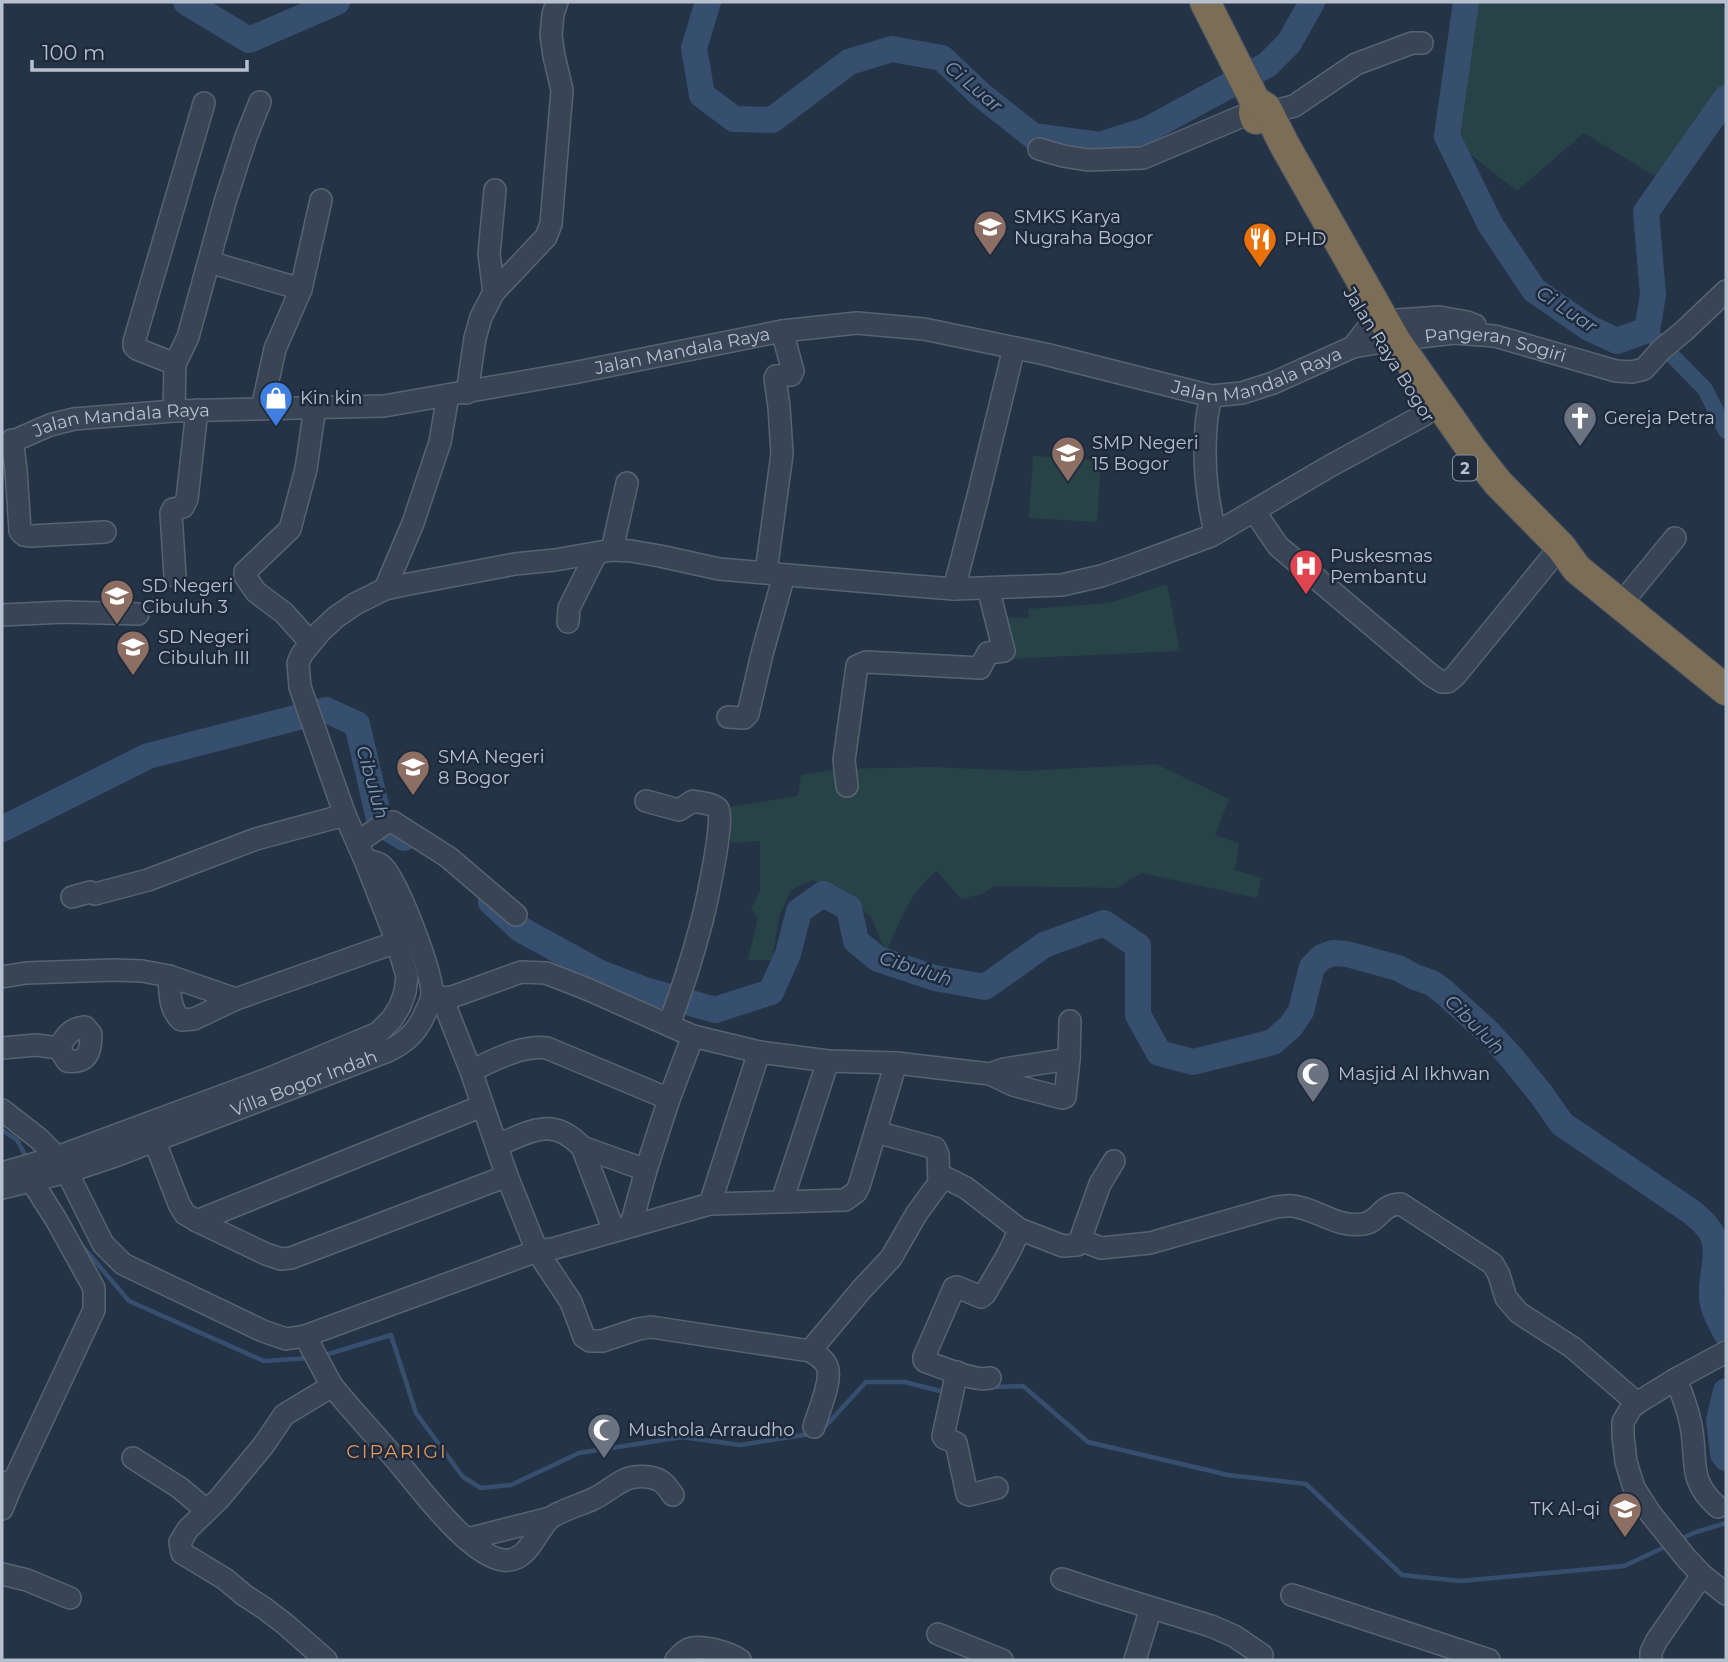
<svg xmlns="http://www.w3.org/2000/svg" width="1728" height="1662" font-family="Montserrat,sans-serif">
  <rect width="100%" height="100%" fill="#253346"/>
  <g fill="#274347">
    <path d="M1459,2H1721L1726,14V99L1669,185L1584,133L1517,191L1447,136L1463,35Z"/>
    <path d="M1033,456L1101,460L1097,522L1029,518Z"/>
    <path d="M1167,584L1180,651L1006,659L1007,617L1029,618L1028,609L1109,603Z"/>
    <path d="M1156,764L1229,799L1215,835L1239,843L1235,870L1261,878L1257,898L1141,873L1117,888L995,886L982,894L961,899L937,871C910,891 900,922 886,952L871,917L845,893L812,880L791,890L779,917L772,960H748L758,918L751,909L760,892V841L731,843L729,807L798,796L801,775L838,769L932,767L1022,771Z"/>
  </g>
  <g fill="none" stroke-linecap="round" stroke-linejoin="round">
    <g stroke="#374f6e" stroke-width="4.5">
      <path d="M2,1130L17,1140L28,1160"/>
      <path d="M83,1247L129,1301L264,1361L310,1358"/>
      <path d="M322,1356L391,1335L416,1413L463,1477L481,1488L511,1485L579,1453L682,1437L740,1445L810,1434"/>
      <path d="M990,1387L1023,1386L1088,1442L1228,1475L1306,1484L1402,1575L1460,1581L1624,1566L1667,1546"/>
      <path d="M821,1431L866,1382H905L944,1392"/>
      <path d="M1678,1540L1696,1532L1726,1523"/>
    </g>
    <path stroke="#374f6e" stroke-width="16" d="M1647,330L1705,389L1726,431"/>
    <g stroke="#374f6e" stroke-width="26">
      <path d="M186,2L249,40L337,2"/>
      <path d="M708,2L694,48L702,95L734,119L772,120L849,62L892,49L942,58L980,94L1033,136L1100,145L1147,130L1267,65L1289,43L1312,2"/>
      <path d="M1466,2L1447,136L1490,224L1534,290L1589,328L1617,341L1647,330L1653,295L1646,212L1726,98"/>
      <path d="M2,829L148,756L326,710L357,724L380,823L404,838"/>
      <path d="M491,902L520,929L600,973L645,990L715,1010L771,992L788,954L799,911L823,894L849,908L856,941L878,959L935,978L985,987L1044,945L1104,923L1138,946V1015L1159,1053L1193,1062L1273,1042L1291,1026L1301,1011L1312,967L1322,957L1333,953L1347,954L1398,968L1415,977L1432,983L1444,992L1488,1032L1511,1057L1541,1094L1562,1124L1693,1213C1698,1218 1704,1222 1708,1228C1724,1247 1710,1276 1712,1297C1713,1310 1720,1321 1726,1333"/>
      <path d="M1726,1391L1719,1420L1723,1454L1726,1458"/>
    </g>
    <g stroke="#586372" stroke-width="24">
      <g id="minor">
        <path d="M1039,149L1063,156L1088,160L1143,158L1245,115L1269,112L1294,106L1356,64L1412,43H1422"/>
        <path d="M209,262L301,289"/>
        <path d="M494,292L489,254L495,190"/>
        <path d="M1353,347L1370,325L1384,321L1439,317L1467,322L1475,325"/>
        <path d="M175,364L137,349L134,346V342L204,103"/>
        <path d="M467,393L475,338L481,317L494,292L546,237L551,224L562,90L554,56L551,35L553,14L557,2"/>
        <path d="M1211,396C1209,407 1206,418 1206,428C1203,463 1207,498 1215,532"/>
        <path d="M262,408L275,349L301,289L321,200"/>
        <path d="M174,411L175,364L188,337L225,202L246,137L260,102"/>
        <path d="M12,440L16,469L20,531L24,535L31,536L105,532"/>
        <path id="s1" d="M2,446L50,425L74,419L174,411L384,406L573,373L782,331L857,323L924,329L1045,354L1211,396L1242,393L1273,383L1353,347L1395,340L1454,333L1495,336L1616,371L1632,372L1644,369L1662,349L1684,331L1726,291"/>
        <path d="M1254,511L1278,546L1432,676L1442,682H1448L1455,676L1552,557"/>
        <path d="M612,550L627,483"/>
        <path d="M766,572L782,454L779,407L775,378L776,376L791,375L793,371L782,331"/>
        <path d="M175,576L171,513L173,509L183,507L187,499L197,410"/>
        <path d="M385,589L413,523L440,442L448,395"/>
        <path d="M954,589L978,496L1014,348"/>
        <path d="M1620,605L1675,538"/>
        <path d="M2,615L65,612L138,614"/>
        <path d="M568,622L569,608L596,554"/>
        <path d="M310,642L284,613L256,592L245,576V572L290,529L306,469L315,407"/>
        <path d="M728,717L744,718L748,714L762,654L784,575"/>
        <path d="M847,786L844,760L857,666L866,662L980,668L988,653L1004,651L988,588"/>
        <path d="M646,801L679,810L693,801C700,803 713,803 718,809C725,819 706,905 702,921C693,955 682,991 669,1024"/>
        <path d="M358,842L387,822H393L448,857L516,915"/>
        <path d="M72,897L90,892L95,894L148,880L256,839L345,815"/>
        <path d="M169,976C170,992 169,1009 181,1020L194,1019L236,999L408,938"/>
        <path d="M2,977L26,973L114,970L142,971L169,976L236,999"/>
        <path d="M442,998L452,997L521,972L546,973L587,989L693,1036L759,1052"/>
        <path d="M2,1048L36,1045L59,1048L67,1061C88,1064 91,1051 91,1034L85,1027C70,1028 65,1037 59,1048"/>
        <path d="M1069,1059L1070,1021"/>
        <path d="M471,1071C494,1060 521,1045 547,1048L669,1099L646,1170L631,1225"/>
        <path d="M669,1099L693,1036"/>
        <path d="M2,1110L38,1138L57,1157L67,1172L103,1244L123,1264L263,1331L286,1339L305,1336L537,1251L507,1176L471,1071L442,998L432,994"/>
        <path d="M150,1129L179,1204L185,1214L197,1221L266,1254L281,1259L291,1258L507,1176"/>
        <path d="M876,1132L935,1148L938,1155L939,1183"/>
        <path d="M497,1145C531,1132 552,1115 582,1147L614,1231"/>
        <path d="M582,1147L646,1170"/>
        <path d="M2,1173L57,1157L270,1078L378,1033L392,1019L400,1006L405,992L407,976L397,942L365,860L345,815L300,687L298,663L302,654L320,632L336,617L355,604L385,589L409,584L515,564L555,560L612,550L631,551L660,556L719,569L916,586L954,589L1062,585L1101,576L1133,565L1211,536L1330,466L1424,415"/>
        <path id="s2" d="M2,1188L67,1172L115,1156L388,1051C408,1041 418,1031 427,1009C429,1005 432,999 432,994C433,974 396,875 381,865C377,862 370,861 365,860"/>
        <path d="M782,1201L828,1061"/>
        <path d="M710,1204L759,1052L828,1061L896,1063L990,1074L1004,1069L1069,1059L1065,1097L1062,1098L1013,1085L990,1074"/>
        <path d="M197,1221L482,1106"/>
        <path d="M1080,1240L1101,1248L1150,1243L1276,1207C1281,1207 1287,1205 1293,1206C1317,1209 1337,1228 1363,1224C1380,1222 1380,1204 1401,1204L1493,1264L1499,1275L1506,1298L1519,1313L1572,1347L1637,1403"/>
        <path d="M305,1336L332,1386L343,1399C359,1418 376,1436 392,1455C416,1482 467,1555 503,1560C527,1563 535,1534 548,1520C556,1512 580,1505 591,1500C614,1490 621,1473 649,1477C662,1479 666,1485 673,1495"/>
        <path d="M810,1351L862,1289L891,1258L917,1213L939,1183L946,1178L966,1188L1019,1229L1063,1246L1077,1245L1080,1240L1100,1184L1114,1161"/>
        <path d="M1726,1352L1676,1379L1637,1403L1631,1408L1623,1422V1436L1626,1462L1634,1488L1650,1513L1686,1558L1702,1575L1726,1594"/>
        <path d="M957,1372L943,1436L944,1438L956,1443L967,1494L970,1495L997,1488"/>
        <path d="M990,1378C973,1382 943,1367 926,1362L924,1360V1357L954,1288L957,1287L981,1297L985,1294C996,1273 1012,1252 1019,1229"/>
        <path d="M1676,1379C1681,1392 1687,1406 1690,1421C1699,1457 1685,1479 1718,1507"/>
        <path d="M814,1427C818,1412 833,1380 827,1366C824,1359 817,1355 810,1351L651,1327L638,1329L602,1341H590L584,1337L571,1302L537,1251L552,1249L710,1204L845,1200L856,1192L859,1186L896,1063"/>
        <path d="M133,1458L180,1488L206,1510"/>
        <path d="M2,1482L11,1487L94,1310V1288L57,1221L31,1180"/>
        <path d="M2,1509L11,1487"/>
        <path d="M467,1539L550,1518"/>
        <path d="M2,1574L27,1580L70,1598"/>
        <path d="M1062,1579L1104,1593L1211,1626L1234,1636L1262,1655L1260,1660"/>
        <path d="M1292,1595L1489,1660"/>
        <path d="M938,1634L1002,1660"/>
        <path d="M326,1660L285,1624L264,1608L244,1595L225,1579L182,1553L180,1542L188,1529L219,1499L263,1446L284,1415L332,1386"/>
        <path d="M676,1660C680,1656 684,1651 689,1649C701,1644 730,1653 740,1660"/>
        <path d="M1135,1660L1151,1608"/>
        <path d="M1651,1660V1652L1657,1640L1702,1575"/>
      </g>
    </g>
    <g stroke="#445060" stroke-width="32">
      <g id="highway">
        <path d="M1205,2L1255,101L1254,113L1256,119"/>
        <path d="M1255,101L1266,108L1284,144L1395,340L1472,450L1498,483L1561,547L1577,569L1726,690"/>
      </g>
    </g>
    <use href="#minor" stroke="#394555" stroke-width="21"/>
    <use href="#highway" stroke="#7c6d56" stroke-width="30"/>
  </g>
  <defs>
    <g id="school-pin" transform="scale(1.75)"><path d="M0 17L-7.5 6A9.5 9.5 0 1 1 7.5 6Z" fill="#8d6e63" stroke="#1e2a3b"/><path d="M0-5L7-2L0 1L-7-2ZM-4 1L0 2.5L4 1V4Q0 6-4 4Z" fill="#fff"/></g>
    <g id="restaurant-pin" transform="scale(1.75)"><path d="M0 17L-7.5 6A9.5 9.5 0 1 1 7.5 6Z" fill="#e8710a" stroke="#1e2a3b"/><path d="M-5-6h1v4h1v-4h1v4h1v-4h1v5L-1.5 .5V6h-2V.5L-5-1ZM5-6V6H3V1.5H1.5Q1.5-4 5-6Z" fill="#fff"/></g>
    <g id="shop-pin" transform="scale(1.75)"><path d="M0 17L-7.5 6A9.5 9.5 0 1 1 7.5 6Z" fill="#3f7fe0" stroke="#1e2a3b"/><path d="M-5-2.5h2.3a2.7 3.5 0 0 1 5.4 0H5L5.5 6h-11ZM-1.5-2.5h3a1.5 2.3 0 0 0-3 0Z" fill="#fff"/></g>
    <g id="church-pin" transform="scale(1.75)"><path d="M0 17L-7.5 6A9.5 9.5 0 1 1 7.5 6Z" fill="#6b7280" stroke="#1e2a3b"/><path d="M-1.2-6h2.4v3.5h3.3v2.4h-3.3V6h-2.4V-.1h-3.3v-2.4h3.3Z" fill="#fff"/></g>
    <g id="hospital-pin" transform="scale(1.75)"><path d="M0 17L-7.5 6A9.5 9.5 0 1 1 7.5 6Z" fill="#e0444e" stroke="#1e2a3b"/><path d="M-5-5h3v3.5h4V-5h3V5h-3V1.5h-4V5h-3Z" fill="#fff"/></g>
    <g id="mosque-pin" transform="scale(1.75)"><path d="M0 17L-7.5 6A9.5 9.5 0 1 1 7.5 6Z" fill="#6b7280" stroke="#1e2a3b"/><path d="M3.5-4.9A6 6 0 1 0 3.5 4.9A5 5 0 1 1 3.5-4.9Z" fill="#fff"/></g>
  </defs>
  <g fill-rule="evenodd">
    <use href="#school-pin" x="990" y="227"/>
    <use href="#restaurant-pin" x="1260" y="239"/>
    <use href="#shop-pin" x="276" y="398"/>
    <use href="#church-pin" x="1580" y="418"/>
    <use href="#school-pin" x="1068" y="453"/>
    <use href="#hospital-pin" x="1306" y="566"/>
    <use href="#school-pin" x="117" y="596"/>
    <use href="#school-pin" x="133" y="647"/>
    <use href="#school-pin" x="413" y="767"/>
    <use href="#mosque-pin" x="1313" y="1074"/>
    <use href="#mosque-pin" x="604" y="1430"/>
    <use href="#school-pin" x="1625" y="1509"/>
  </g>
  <g text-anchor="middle" stroke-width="5" stroke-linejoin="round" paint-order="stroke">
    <rect fill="#1e2a3b" stroke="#8993a2" stroke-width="2" x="1453" y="455.5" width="24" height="25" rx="5"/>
    <g font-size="16" font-weight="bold" fill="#b7c0ce">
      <text x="1465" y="474">2</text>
    </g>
    <g font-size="18" fill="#b7c0ce" stroke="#1e2a3b" text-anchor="start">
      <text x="1014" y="223">SMKS Karya<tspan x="1014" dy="21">Nugraha Bogor</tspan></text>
      <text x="1284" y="245">PHD</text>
      <text x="300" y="404">Kin kin</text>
      <text x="1604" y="424">Gereja Petra</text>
      <text x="1092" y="449">SMP Negeri<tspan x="1092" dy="21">15 Bogor</tspan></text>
      <text x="1330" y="562">Puskesmas<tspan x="1330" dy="21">Pembantu</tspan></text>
      <text x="142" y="592">SD Negeri<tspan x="142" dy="21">Cibuluh 3</tspan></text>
      <text x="158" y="643">SD Negeri<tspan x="158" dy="21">Cibuluh III</tspan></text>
      <text x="438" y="763">SMA Negeri<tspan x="438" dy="21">8 Bogor</tspan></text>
      <text x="1338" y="1080">Masjid Al Ikhwan</text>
      <text x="628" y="1436">Mushola Arraudho</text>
      <text x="1600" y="1515" text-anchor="end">TK Al-qi</text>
    </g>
    <g font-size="18" fill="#b7c0ce" stroke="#1e2a3b">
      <text dy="6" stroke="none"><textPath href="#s1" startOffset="1526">Pangeran Sogiri</textPath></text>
      <text dy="6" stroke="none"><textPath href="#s1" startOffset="691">Jalan Mandala Raya</textPath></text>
      <text transform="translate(1389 355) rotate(58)" y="6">Jalan Raya Bogor</text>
      <text dy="6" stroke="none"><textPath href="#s1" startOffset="1279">Jalan Mandala Raya</textPath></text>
      <text dy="6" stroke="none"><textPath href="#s1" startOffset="124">Jalan Mandala Raya</textPath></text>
      <text dy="6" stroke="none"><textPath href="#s2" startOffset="320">Villa Bogor Indah</textPath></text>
    </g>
    <g font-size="19" font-style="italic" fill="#7c97b8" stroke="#1e2a3b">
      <text transform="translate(974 86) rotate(40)" y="7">Ci Luar</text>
      <text transform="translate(1567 309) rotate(34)" y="7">Ci Luar</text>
      <text transform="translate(373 782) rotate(74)" y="7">Cibuluh</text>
      <text transform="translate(916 968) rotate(18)" y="7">Cibuluh</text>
      <text transform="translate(1475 1024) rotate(45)" y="7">Cibuluh</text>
    </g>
    <g font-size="19" letter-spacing="2" fill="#e19760" stroke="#1e2a3b">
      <text x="397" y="1458">CIPARIGI</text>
    </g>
  </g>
  <rect width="1728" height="1662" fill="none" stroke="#b7c0ce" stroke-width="7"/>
  <path d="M32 60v10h215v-10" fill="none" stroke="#b7c0ce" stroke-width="3.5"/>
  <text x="42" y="60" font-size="21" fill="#b7c0ce" stroke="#1e2a3b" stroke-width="5" paint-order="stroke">100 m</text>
</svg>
